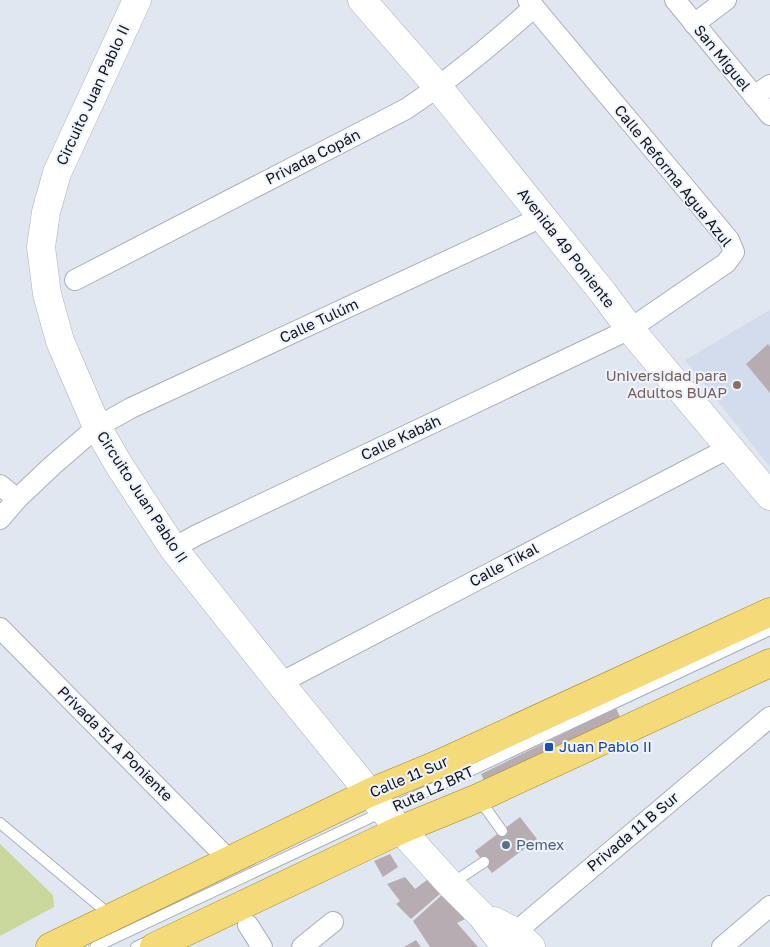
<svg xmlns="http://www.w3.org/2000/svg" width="770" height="947" font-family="'Golos Text',sans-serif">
  <rect width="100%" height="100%" fill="#e1e7f0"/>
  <path fill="#d2dcec" d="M770,310V467L685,360Z"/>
  <path fill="#cad79c" d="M0,844L53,895L54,907L0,936Z"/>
  <g fill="#b6acb2">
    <path d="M768,344L770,347V393L746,364Z"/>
    <path d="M616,708L623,724L488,789L481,774Z"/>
    <path d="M520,817L537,839L492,873L475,851Z"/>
    <path d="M390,854L398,867L383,877L374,861Z"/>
    <path d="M405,877L415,889L427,880L441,893L411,919L396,904L400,901L387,884Z"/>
    <path d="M444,893L465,919L457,923L478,947H430L413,921Z"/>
    <path d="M416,940L421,947H404Z"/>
  </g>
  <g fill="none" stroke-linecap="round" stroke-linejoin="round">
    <g stroke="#a9afb8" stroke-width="12">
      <g id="lane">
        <path d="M479,799L502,831"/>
        <path d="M0,823L110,915"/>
        <path d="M451,884L484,862"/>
        <path d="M95,947L770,630"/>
        <path d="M136,947L153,939"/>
      </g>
    </g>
    <g stroke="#a9afb8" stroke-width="22">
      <g id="street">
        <path d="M675,0L770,115"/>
        <path d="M694,24L726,0"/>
        <path d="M754,96L770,85"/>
        <path d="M75,280L406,109C452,78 493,44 534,7"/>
        <path d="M0,485L17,499"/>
        <path d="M0,519L17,499L53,465L97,427L131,408L542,217"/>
        <path d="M173,548L197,535L630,329L726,263L734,252L729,240L528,0"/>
        <path d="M0,628L229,860"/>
        <path d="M280,683L729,448"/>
        <path d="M248,925L262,947"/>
        <path d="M506,940L770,717"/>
        <path d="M302,947L333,922"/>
        <path d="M722,947L770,906"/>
      </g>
    </g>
    <g stroke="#a9afb8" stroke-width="29">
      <g id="secondary">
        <path d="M137,0L57,173L46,212L41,247L47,294L60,341L97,427L119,465L173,548L280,683L390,818L450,884L481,915L506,947"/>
        <path d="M362,0L438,87L604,294L630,329L770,496"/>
        <path d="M494,921L515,932L531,947"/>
      </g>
    </g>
    <g stroke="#a1851d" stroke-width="29">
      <g id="primary">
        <path d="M50,947L369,793L439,764L770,612"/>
        <path d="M154,947L400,830L478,798L770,663"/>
      </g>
    </g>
    <use href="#lane" stroke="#fff" stroke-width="10"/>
    <use href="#street" stroke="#fff" stroke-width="20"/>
    <use href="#secondary" stroke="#fff" stroke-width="28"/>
    <use href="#primary" stroke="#f5da79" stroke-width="28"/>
  </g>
  <circle fill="#8d6e63" stroke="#eef4fd" stroke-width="2" cx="737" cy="385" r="5"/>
  <rect fill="#1a4fb4" stroke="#eef4fd" stroke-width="2" x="544" y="742" width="10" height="10" rx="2.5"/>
  <circle fill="#5c6f8a" stroke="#eef4fd" stroke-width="2" cx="506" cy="845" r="5"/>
  <g text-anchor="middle" stroke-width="4" stroke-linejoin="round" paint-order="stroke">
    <g font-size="15" fill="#131518" stroke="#eef4fd">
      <text transform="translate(722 58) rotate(51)" y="5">San Miguel</text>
      <text transform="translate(93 95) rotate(-65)" y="5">Circuito Juan Pablo II</text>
      <text transform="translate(313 157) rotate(-27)" y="5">Privada Copán</text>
      <text transform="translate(673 176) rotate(51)" y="5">Calle Reforma Agua Azul</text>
      <text transform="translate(566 248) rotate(52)" y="5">Avenida 49 Poniente</text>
      <text transform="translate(319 321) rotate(-25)" y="5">Calle Tulúm</text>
      <text transform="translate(401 438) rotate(-25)" y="5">Calle Kabáh</text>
      <text transform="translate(142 497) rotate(57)" y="5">Circuito Juan Pablo II</text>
      <text transform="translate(504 565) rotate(-28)" y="5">Calle Tikal</text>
      <text transform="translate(115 744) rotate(45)" y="5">Privada 51 A Poniente</text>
      <text transform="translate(409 777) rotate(-23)" y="5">Calle 11 Sur</text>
      <text transform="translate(433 789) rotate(-25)" y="5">Ruta L2 BRT</text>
      <text transform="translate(633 832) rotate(-40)" y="5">Privada 11 B Sur</text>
    </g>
    <g font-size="15" fill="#785e54" stroke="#eef4fd" text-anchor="end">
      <text x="727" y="381">Universidad para<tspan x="727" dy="17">Adultos BUAP</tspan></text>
    </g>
    <g font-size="15" fill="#164399" stroke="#eef4fd" text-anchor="start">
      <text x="559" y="752">Juan Pablo II</text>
    </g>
    <g font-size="15" fill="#4e5e75" stroke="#eef4fd" text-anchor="start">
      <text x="516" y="850">Pemex</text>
    </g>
  </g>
</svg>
